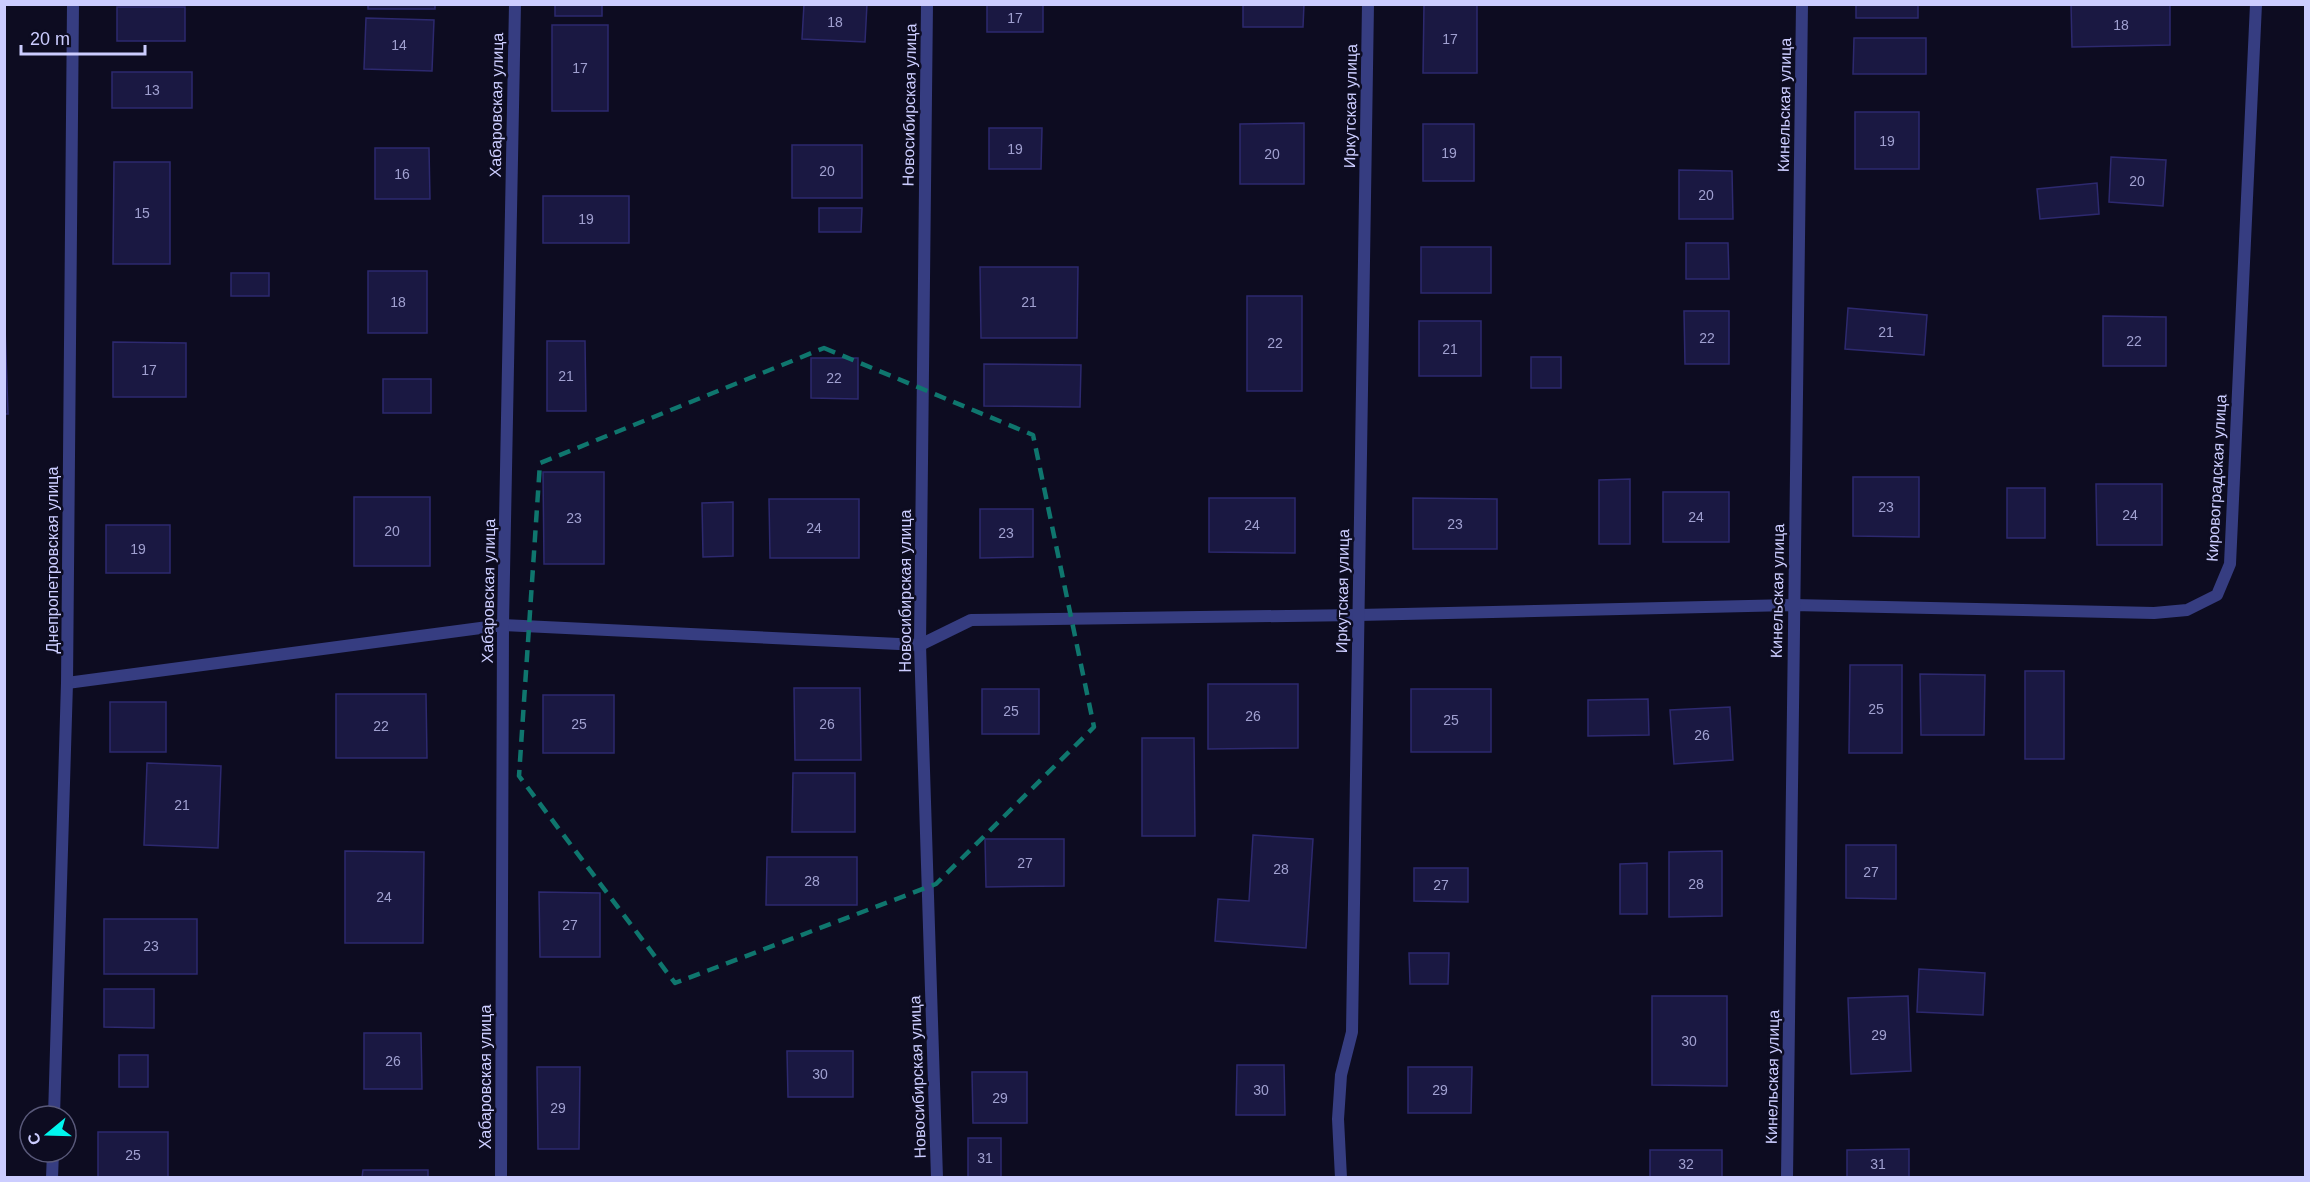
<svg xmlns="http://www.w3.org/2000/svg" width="2310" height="1182" font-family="Helvetica,sans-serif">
  <rect width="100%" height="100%" fill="#0d0c21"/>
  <g fill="#1a1842" stroke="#2d296f" stroke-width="1.5">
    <rect x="368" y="4" width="67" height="5"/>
    <rect x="555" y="4" width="47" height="12"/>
    <path d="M804,4H867L865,42L802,39Z"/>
    <rect x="987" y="4" width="56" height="28"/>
    <path d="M1243,4H1304L1303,27H1243Z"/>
    <path d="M1424,4H1477V73H1423Z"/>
    <rect x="1856" y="4" width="62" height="14"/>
    <path d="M2071,4H2170V45L2072,47Z"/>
    <rect x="117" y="7" width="68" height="34"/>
    <path d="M366,18L434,20L432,71L364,69Z"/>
    <rect x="552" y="25" width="56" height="86"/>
    <path d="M1854,38H1926V74H1853Z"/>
    <rect x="112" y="72" width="80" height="36"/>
    <rect x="1855" y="112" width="64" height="57"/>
    <path d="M1304,123V184H1240V124Z"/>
    <rect x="1423" y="124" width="51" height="57"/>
    <path d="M989,128H1042L1041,169H989Z"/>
    <rect x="792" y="145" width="70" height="53"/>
    <path d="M375,148H429L430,199H375Z"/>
    <path d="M2111,157L2166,160L2163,206L2109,202Z"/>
    <path d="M114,162H170V264H113Z"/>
    <path d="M1679,170L1732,171L1733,219H1679Z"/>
    <path d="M2097,183L2099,214L2040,219L2037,189Z"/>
    <rect x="543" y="196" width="86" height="47"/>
    <path d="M819,208H862L861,232H819Z"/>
    <path d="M1686,243H1728L1729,279H1686Z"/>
    <rect x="1421" y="247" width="70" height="46"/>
    <path d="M980,267H1078L1077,338H981Z"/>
    <rect x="368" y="271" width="59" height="62"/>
    <rect x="231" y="273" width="38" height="23"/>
    <rect x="1247" y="296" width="55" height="95"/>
    <path d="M4,297L8,414H4Z"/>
    <path d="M1848,308L1927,315L1924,355L1845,349Z"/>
    <path d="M1684,311H1729V364H1685Z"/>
    <path d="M2103,316L2166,317V366H2103Z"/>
    <rect x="1419" y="321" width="62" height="55"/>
    <path d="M547,341H585L586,411H547Z"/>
    <path d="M113,342L186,343V397H113Z"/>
    <rect x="1531" y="357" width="30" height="31"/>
    <path d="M811,358H858V399L811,398Z"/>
    <path d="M984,364L1081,365L1080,407L984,406Z"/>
    <rect x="383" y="379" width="48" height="34"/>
    <path d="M543,472H604V564H544Z"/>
    <path d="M1853,477H1919V537L1853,536Z"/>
    <path d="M1630,479V544H1599V480Z"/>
    <path d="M2096,484H2162V545H2097Z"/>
    <rect x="2007" y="488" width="38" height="50"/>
    <rect x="1663" y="492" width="66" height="50"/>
    <rect x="354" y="497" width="76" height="69"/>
    <path d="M1209,498H1295V553L1209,552Z"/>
    <path d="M1413,498L1497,499V549H1413Z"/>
    <path d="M769,499H859V558H770Z"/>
    <path d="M733,502V556L703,557L702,503Z"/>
    <path d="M980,509H1033V557L980,558Z"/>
    <rect x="106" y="525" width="64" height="48"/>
    <path d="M1850,665H1902V753H1849Z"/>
    <rect x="2025" y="671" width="39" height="88"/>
    <path d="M1920,674L1985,675L1984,735H1921Z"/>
    <path d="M1208,684H1298V748L1208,749Z"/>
    <path d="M794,688H860L861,760H795Z"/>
    <rect x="982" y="689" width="57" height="45"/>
    <rect x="1411" y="689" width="80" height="63"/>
    <path d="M336,694H426L427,758H336Z"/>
    <rect x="543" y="695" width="71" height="58"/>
    <path d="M1648,699L1649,735L1588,736V700Z"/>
    <rect x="110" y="702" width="56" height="50"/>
    <path d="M1730,707L1733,760L1674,764L1670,710Z"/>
    <path d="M1142,738H1194L1195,836H1142Z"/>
    <path d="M147,763L221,766L218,848L144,845Z"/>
    <path d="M793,773H855V832H792Z"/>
    <path d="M1253,835L1313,839L1306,948L1215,941L1218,899L1249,901Z"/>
    <path d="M985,839H1064V886L986,887Z"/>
    <path d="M1846,845H1896V899L1846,898Z"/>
    <path d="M345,851L424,852L423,943H345Z"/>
    <path d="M1722,851V916L1669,917V852Z"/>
    <path d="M767,857H857V905H766Z"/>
    <path d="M1647,863V914H1620V864Z"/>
    <path d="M1414,868H1468V902L1414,901Z"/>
    <path d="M539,892L600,893V957H540Z"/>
    <rect x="104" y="919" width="93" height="55"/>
    <path d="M1409,953H1449L1448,984H1410Z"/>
    <path d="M1919,969L1985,973L1983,1015L1917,1012Z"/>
    <path d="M104,989H154V1028L104,1027Z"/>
    <path d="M1652,996H1727V1086L1652,1085Z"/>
    <path d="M1908,996L1911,1071L1851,1074L1848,998Z"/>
    <path d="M364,1033H421L422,1089H364Z"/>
    <path d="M787,1051H853V1097H788Z"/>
    <rect x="119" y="1055" width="29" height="32"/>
    <path d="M1237,1065H1284L1285,1115H1236Z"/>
    <path d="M537,1067H580L579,1149H538Z"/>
    <path d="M1408,1067H1472L1471,1113H1408Z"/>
    <path d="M972,1072H1027V1123H973Z"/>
    <rect x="98" y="1132" width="70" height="46"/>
    <rect x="968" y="1138" width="33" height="40"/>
    <path d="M1909,1149V1178H1847V1150Z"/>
    <rect x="1650" y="1150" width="72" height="28"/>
    <path d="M363,1170H428V1178H362Z"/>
  </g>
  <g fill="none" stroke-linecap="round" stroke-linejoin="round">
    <g stroke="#363d81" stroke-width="12">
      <path d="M927,4L920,645L937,1178"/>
      <path d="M67,683L503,625L920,645L971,620L1358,615L1793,605L2154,613L2187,610L2217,595L2230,564L2256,4"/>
      <path d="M54,1116L67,683L73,4"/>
      <path d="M52,1178L53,1152"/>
      <path d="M501,1178L503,625L515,4"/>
      <path d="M1341,1178L1338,1119L1341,1075L1352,1032L1368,4"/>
      <path d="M1787,1178L1802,4"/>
    </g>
  </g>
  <path fill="none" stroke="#0f766e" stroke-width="4.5" stroke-dasharray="12 8" stroke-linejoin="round" d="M824,348L1033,435L1094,727L936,884L675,983L519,776L540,463Z"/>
  <g text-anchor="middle" stroke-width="5" stroke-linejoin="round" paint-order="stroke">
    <g font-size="14" fill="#a0a0d0">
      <text x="1015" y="23">17</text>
      <text x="835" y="27">18</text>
      <text x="2121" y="30">18</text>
      <text x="1450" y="44">17</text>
      <text x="399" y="50">14</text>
      <text x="580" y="73">17</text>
      <text x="152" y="95">13</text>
      <text x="1887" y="146">19</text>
      <text x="1015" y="154">19</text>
      <text x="1449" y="158">19</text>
      <text x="1272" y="159">20</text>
      <text x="827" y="176">20</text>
      <text x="402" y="179">16</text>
      <text x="2137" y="186">20</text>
      <text x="1706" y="200">20</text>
      <text x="142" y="218">15</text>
      <text x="586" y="224">19</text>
      <text x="398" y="307">18</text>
      <text x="1029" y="307">21</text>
      <text x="1886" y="337">21</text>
      <text x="1707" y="343">22</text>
      <text x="2134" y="346">22</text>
      <text x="1275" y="348">22</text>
      <text x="1450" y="354">21</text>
      <text x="149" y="375">17</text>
      <text x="566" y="381">21</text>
      <text x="834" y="383">22</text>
      <text x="1886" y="512">23</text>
      <text x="2130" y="520">24</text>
      <text x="1696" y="522">24</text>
      <text x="574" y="523">23</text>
      <text x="1455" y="529">23</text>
      <text x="1252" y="530">24</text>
      <text x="814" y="533">24</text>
      <text x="392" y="536">20</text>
      <text x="1006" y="538">23</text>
      <text x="138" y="554">19</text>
      <text x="1876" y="714">25</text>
      <text x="1011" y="716">25</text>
      <text x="1253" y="721">26</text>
      <text x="1451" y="725">25</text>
      <text x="579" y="729">25</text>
      <text x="827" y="729">26</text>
      <text x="381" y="731">22</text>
      <text x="1702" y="740">26</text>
      <text x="182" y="810">21</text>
      <text x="1025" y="868">27</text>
      <text x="1281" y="874">28</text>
      <text x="1871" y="877">27</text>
      <text x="812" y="886">28</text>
      <text x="1696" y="889">28</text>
      <text x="1441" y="890">27</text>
      <text x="384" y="902">24</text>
      <text x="570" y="930">27</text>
      <text x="151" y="951">23</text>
      <text x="1879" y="1040">29</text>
      <text x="1689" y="1046">30</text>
      <text x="393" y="1066">26</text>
      <text x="820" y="1079">30</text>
      <text x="1261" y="1095">30</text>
      <text x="1440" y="1095">29</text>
      <text x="1000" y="1103">29</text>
      <text x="558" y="1113">29</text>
      <text x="133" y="1160">25</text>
      <text x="985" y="1163">31</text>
      <text x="1686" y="1169">32</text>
      <text x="1878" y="1169">31</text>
    </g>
    <g font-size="16" fill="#cccdff" stroke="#0d0c21">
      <text transform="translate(496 105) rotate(-89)" y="6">Хабаровская улица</text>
      <text transform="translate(909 105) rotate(-89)" y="6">Новосибирская улица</text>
      <text transform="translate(1784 105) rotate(-89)" y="6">Кинельская улица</text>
      <text transform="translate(1350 106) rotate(-89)" y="6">Иркутская улица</text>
      <text transform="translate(2216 478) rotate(-87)" y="6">Кировоградская улица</text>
      <text transform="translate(52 560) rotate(-90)" y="6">Днепропетровская улица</text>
      <text transform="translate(488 591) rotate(-89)" y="6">Хабаровская улица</text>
      <text transform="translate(905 591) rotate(-90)" y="6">Новосибирская улица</text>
      <text transform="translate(1342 591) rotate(-89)" y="6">Иркутская улица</text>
      <text transform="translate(1777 591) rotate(-89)" y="6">Кинельская улица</text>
      <text transform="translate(485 1077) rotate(-90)" y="6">Хабаровская улица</text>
      <text transform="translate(917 1077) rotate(-92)" y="6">Новосибирская улица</text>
      <text transform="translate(1772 1077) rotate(-89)" y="6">Кинельская улица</text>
    </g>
  </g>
  <rect width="2310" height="1182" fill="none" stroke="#cccdff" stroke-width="12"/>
  <g transform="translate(48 1134) rotate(251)"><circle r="28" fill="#0d0c21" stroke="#59597a" stroke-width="1.5"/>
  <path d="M0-4.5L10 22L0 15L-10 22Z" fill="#00f7ee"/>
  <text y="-9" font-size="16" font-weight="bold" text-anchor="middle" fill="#cccdff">С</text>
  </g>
  <path d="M21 45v9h124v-9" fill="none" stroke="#cccdff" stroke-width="3"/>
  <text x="30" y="45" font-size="18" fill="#cccdff" stroke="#0d0c21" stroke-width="4.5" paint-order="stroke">20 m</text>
</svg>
